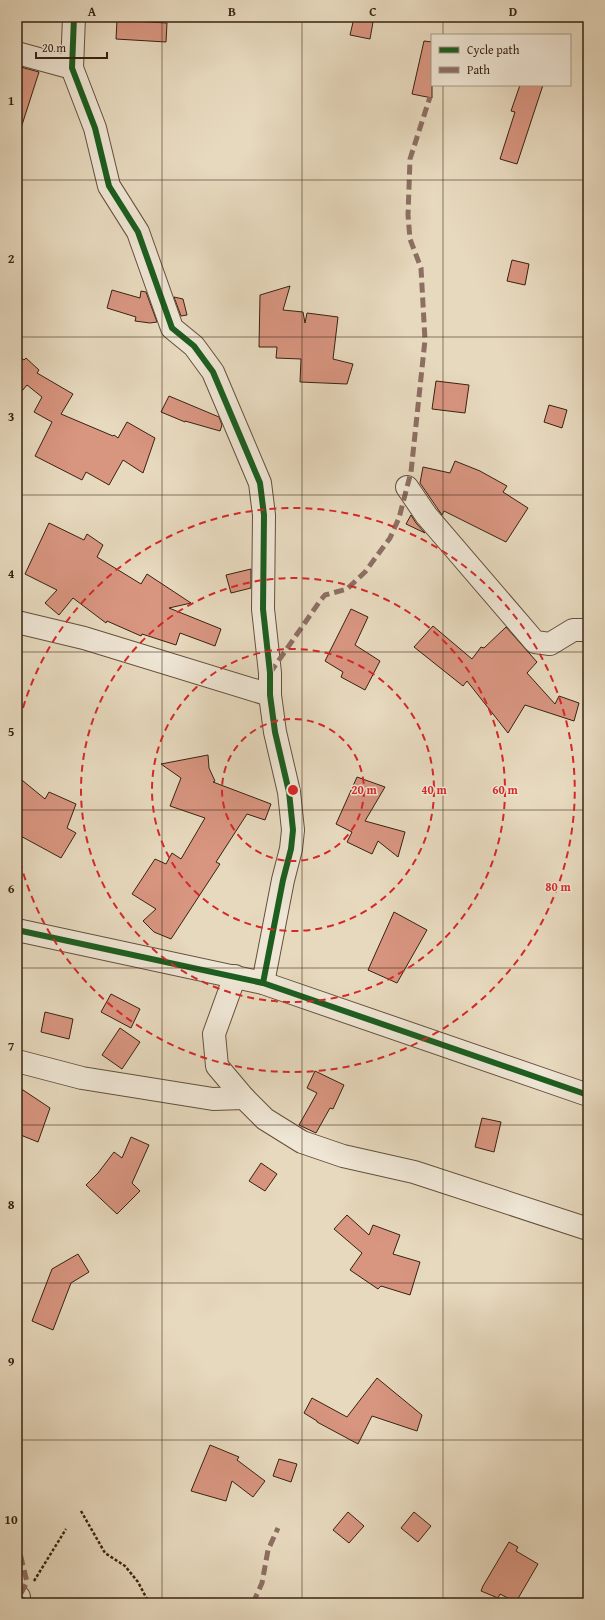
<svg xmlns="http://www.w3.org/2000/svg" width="605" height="1620" font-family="'Gentium Book Plus',serif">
  <rect width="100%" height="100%" fill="#e7d9be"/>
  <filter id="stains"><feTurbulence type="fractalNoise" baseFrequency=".005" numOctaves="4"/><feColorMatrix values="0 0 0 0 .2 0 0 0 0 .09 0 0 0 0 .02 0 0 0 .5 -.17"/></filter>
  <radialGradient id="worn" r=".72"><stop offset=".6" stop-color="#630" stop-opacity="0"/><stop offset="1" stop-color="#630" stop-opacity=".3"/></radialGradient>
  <g fill="#d89580" stroke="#382210">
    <path d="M354,18L373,22L370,39L350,35Z"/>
    <path d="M117,20L167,23L166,42L116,39Z"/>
    <path d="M424,41L432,42V98L412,94Z"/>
    <path d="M17,66L39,72L21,128L17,127Z"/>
    <path d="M520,85H543L517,164L500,159L515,112L511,111Z"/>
    <path d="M512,260L529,264L525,285L507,281Z"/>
    <path d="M290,286L283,310L303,312L305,323L307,313L338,317L333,359L353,364L347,384L300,382L301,359L276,358L277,347H259L260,295Z"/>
    <path d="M112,290L140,298L141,291L146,292L157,322L150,323L135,321L136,317L107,308Z"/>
    <path d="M174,297L183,299L187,315L181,316Z"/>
    <path d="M17,355L24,360L26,358L39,370L37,373L73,394L61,414L113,436L114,435L118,438L127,422L155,438L143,473L123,460L109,485L86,472L82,480L35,456L52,422L34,412L42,397L27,385L17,397Z"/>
    <path d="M436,381L469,385L465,413L432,409Z"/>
    <path d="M169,396L219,417L222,425L220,431L185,421V422L161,412Z"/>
    <path d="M549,405L567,410L562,428L544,422Z"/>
    <path d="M455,461L480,471L507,486L503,492L528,508L506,542L444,511L442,515L420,483L423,467L450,473Z"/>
    <path d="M411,515L416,523L425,533L406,524Z"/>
    <path d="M49,523L84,540L87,534L103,545L97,557L141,584L147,574L191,603L169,608L221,629L215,646L180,633L176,645L142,634L141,636L107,621L106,623L73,598L59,615L45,603L57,590L25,574Z"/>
    <path d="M251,569V588L231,593L226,575Z"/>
    <path d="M351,609L368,617L355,645L380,661L365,690L341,677L343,672L325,661Z"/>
    <path d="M433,626L472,659L481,647L484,648L506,627L537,662L527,673L555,704L559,696L579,703L574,721L525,705L508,733L467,681L463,686L414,647Z"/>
    <path d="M208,755L209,768L215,781L213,782L271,804L265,820L247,814L216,862L220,864L171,939L154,932L143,921L156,909L132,894L155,859L166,864L172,853L181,859L205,818L170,806L181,778L161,764Z"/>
    <path d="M17,776L45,799L49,792L76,804L67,828L76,833L61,858L17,834Z"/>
    <path d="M357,777L385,787L365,821L405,832L398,857L378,841L372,854L347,842L352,832L336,824Z"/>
    <path d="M394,912L427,930L397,983L368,970Z"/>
    <path d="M111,994L140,1009L131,1028L101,1012Z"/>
    <path d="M45,1012L73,1019L69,1039L41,1032Z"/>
    <path d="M120,1028L140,1042L122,1069L102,1055Z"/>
    <path d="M315,1071L344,1085L333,1109L330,1108L316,1133L299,1125L317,1093L307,1088Z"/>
    <path d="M17,1086L50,1108L38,1142L23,1136L17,1130Z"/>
    <path d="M482,1118L501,1122L494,1152L475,1147Z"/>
    <path d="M131,1137L149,1145L132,1183L140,1191L117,1214L86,1185L98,1173L114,1152L122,1158Z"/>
    <path d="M261,1163L277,1174L265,1191L249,1181Z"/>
    <path d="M347,1215L369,1235L373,1225L400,1235L393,1254L420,1262L410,1295L381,1286L378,1289L350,1270L362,1253L334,1229Z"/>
    <path d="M78,1254L89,1272L71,1283L53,1330L32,1321L52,1269Z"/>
    <path d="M377,1378L422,1415L417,1431L372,1416L358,1444L317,1422V1421L304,1413L312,1398L347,1417Z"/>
    <path d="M210,1445L239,1457L237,1460L265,1481L253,1497L232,1481L226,1501L191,1491Z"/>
    <path d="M279,1459L297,1464L291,1482L273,1476Z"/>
    <path d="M348,1512L364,1526L349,1543L333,1530Z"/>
    <path d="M414,1512L431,1526L418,1542L401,1528Z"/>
    <path d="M509,1542L518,1547L516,1551L538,1564L516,1602L500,1594L498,1598L481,1591L483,1586Z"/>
  </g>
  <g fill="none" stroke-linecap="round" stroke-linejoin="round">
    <g stroke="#64503c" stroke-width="24">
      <g id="minor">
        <path d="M74,17L72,68L95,128L109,186L138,232L172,328L194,346L213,372L260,483L264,515L263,609L270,673V695L275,732L289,792L293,830L291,849L283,880L263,983"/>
        <path d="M17,53L72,68"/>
        <path d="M407,487L426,515L535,642L550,644L573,630H588"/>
        <path d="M17,622L84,638L270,695"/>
        <path d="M17,930L263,983L588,1095"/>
        <path d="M235,976L214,1034L217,1066L244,1098L265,1119L302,1142L343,1156L414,1172L588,1229"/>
        <path d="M17,1061L82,1078L213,1099L244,1098"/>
        <path d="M17,1601L19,1597"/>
      </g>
    </g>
    <g stroke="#382210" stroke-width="2.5" stroke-dasharray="3 2" stroke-linecap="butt">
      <path d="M81,1511L105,1553L125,1566L138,1582L149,1603"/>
      <path d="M34,1581L66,1529"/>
    </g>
    <use href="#minor" stroke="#efe6d5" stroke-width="22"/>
    <g stroke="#8d6e63" stroke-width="5" stroke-dasharray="10 5" stroke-linecap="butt">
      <path d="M270,673L320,601L325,595L347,589L365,572L390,538L399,518L411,472L425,340L421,268L410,239L408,215L410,159L430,97"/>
      <path d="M17,1541L27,1582L19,1597L29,1603"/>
      <path d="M253,1603L262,1583L268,1550L278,1528"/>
    </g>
    <g stroke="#efe6d5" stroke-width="8">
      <g id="cycleway">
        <path d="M74,17L72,68L95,128L109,186L138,232L172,328L194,346L213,372L260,483L264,515L263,609L270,673V695L275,732L289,792L293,830L291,849L283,880L263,983"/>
        <path d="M17,930L263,983L588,1095"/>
      </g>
    </g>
    <use href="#cycleway" stroke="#1b5e20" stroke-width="6"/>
  </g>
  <path fill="none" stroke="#382210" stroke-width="1" stroke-opacity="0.55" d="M162,17V1603M302,17V1603M443,17V35M443,85V1603M17,180H588M17,337H588M17,495H588M17,652H588M17,810H588M17,968H588M17,1125H588M17,1283H588M17,1440H588"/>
  <g fill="none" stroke="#d62828" stroke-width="2" stroke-dasharray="7 5">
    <circle cx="293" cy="790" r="71"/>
    <circle cx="293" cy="790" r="141"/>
    <circle cx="293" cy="790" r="212"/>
    <path d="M17 731A282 282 0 1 1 17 849"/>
  </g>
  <circle cx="293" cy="790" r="6" fill="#d62828" stroke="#efe6d5" stroke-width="2"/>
  <g font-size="12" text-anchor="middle" font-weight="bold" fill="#d62828" stroke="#efe6d5" stroke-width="3" stroke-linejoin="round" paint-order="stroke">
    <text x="364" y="794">20 m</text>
    <text x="434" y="794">40 m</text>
    <text x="505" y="794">60 m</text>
    <text x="558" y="891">80 m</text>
  </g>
  <rect width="605" height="1620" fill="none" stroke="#e7d9be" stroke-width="44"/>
  <rect x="431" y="34" width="140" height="52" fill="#efe6d5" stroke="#a69886"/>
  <rect x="439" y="47" width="20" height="6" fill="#1b5e20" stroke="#a69886"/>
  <text x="467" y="54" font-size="12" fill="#382210">Cycle path</text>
  <rect x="439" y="67" width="20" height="6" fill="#8d6e63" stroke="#a69886"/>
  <text x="467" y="74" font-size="12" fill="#382210">Path</text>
  <path d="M36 52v6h71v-6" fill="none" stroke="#382210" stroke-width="2"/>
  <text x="42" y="52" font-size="12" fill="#382210" stroke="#efe6d5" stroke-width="3" paint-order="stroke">20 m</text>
  <rect x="22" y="22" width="561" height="1576" fill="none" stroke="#382210" stroke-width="1.5"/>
  <g font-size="13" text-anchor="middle" font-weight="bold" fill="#382210">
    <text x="92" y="16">A</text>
    <text x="232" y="16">B</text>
    <text x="373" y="16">C</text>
    <text x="513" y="16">D</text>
    <text x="11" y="105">1</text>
    <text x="11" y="263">2</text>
    <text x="11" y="421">3</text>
    <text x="11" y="578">4</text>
    <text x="11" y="736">5</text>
    <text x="11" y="893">6</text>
    <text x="11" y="1051">7</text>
    <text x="11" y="1209">8</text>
    <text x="11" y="1366">9</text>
    <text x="11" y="1524">10</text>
  </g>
  <rect width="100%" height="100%" filter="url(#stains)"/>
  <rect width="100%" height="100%" fill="url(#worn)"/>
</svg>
